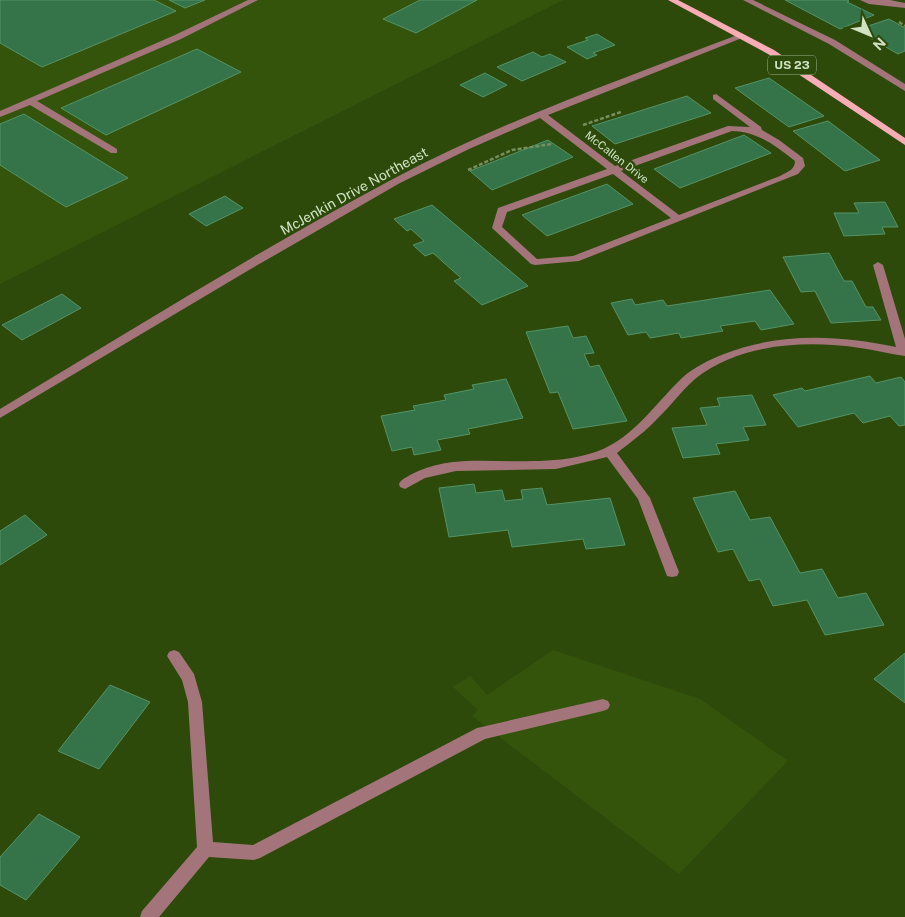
<svg xmlns="http://www.w3.org/2000/svg" width="905" height="917" font-family="'Public Sans',sans-serif">
  <rect width="100%" height="100%" fill="#2d4a0b"/>
  <g fill="#34540c">
    <path d="M0,0H563L0,284Z"/>
    <path d="M553,650L700,699L788,761L679,874L472,716L478,710L453,687L470,676L487,695Z"/>
  </g>
  <g fill="#357348" stroke="#559366">
    <path d="M154,0L176,11L42,67L0,43V1L2,0Z"/>
    <path d="M169,0H205L185,8Z"/>
    <path d="M420,0H477L416,33L383,19Z"/>
    <path d="M785,0H847L849,1L847,2L874,15L840,29Z"/>
    <path d="M889,19L905,28V51L898,54L856,30Z"/>
    <path d="M597,34L615,45L593,53L597,55L587,59L567,47L588,40L585,38Z"/>
    <path d="M197,49L241,72L106,135L61,108Z"/>
    <path d="M533,52L542,57L550,54L566,62L522,81L497,67Z"/>
    <path d="M485,73L507,85L483,97L460,85Z"/>
    <path d="M769,78L824,116L789,127L735,88Z"/>
    <path d="M687,96L711,113L615,144L592,126Z"/>
    <path d="M24,114L128,178L66,207L0,165V124Z"/>
    <path d="M828,121L880,160L845,171L793,131Z"/>
    <path d="M744,135L771,153L680,188L654,169Z"/>
    <path d="M548,140L573,157L492,190L470,171Z"/>
    <path d="M607,184L633,204L547,236L522,215Z"/>
    <path d="M225,196L243,208L206,226L189,214Z"/>
    <path d="M885,202L898,227H882L885,234L844,236L834,213H859L854,203Z"/>
    <path d="M432,205L528,286L482,305L454,281L461,278L433,253L425,256L413,245L424,241L411,229L407,231L394,219Z"/>
    <path d="M829,253L844,281H852L866,307H873L881,320L831,323L815,291L801,292L783,257Z"/>
    <path d="M770,290L794,324L761,330L755,321L720,326L723,331L681,338L679,333L650,338L646,332L628,335L611,303L632,299L635,305L663,300L667,306Z"/>
    <path d="M62,294L81,308L22,340L2,325Z"/>
    <path d="M568,326L573,338L586,336L594,353L584,354L590,367L599,365L627,421L573,429L558,392L550,393L526,332Z"/>
    <path d="M870,376L876,383L901,377L905,382V425L899,426L890,416L863,423L854,413L798,427L773,395L802,388L805,391Z"/>
    <path d="M506,379L523,418L468,429L470,434L437,440L441,450L414,455L412,447L392,451L381,416L415,410L413,406L446,400L444,395L474,389L472,385Z"/>
    <path d="M752,395L766,425L743,427L749,440L716,444L720,454L683,458L672,428L707,425L700,408L720,406L717,398Z"/>
    <path d="M474,484L476,493L502,490L505,501L523,499L521,490L542,488L547,505L610,498L625,545L586,549L583,539L512,547L508,530L449,537L439,488Z"/>
    <path d="M735,491L750,520L770,517L800,573L822,569L838,598L866,593L884,625L825,635L807,600L773,606L760,579L749,581L733,549L718,552L693,498Z"/>
    <path d="M25,515L47,535L0,565V531Z"/>
    <path d="M905,653V703L874,679Z"/>
    <path d="M110,685L150,702L99,769L58,751Z"/>
    <path d="M39,814L80,837L26,900L0,885V857Z"/>
  </g>
  <g fill="none" stroke-linecap="round" stroke-linejoin="round">
    <g stroke="#778f5e" stroke-width="2.5" stroke-dasharray="4 2" stroke-linecap="butt">
      <path d="M899,22L905,26"/>
      <path d="M583,125L621,112"/>
      <path d="M468,170L512,150L552,144"/>
    </g>
    <g fill="#a3757a" fill-rule="evenodd">
      <path d="M248,0H258L181,39L37,101L117,149V153H111L30,105L0,117V111L175,35Z"/>
      <path d="M743,0H753L835,40L905,84V91L829,44Z"/>
      <path d="M860,0H890L905,3V8L869,4Z"/>
      <path d="M740,34L747,36L548,115L615,166L728,126L750,127L713,99V95L716,94L761,127L762,130L779,140L803,158L805,166L798,174L579,261L535,265L531,264L492,228L498,208L607,169L540,118L469,149L400,183L249,270L0,418V409C130,331 259,250 393,179C504,120 623,79 740,34ZM732,131C758,132 775,145 795,161C795,170 787,172 780,176L679,215L621,171ZM613,174L671,218L573,256L537,259L502,227L507,212Z"/>
      <path d="M878,262L883,265L905,339V356C890,354 875,350 860,348C806,340 740,343 695,379C681,391 671,406 658,418C646,431 631,442 617,453L650,498L679,572L677,576L672,577L667,576L638,499L607,457L556,469L456,471L425,478L405,489L400,487L399,484C401,479 406,478 410,475C448,454 493,463 533,461C552,461 571,459 589,454C629,444 654,405 682,378C694,367 709,360 724,354C780,332 838,335 896,347L873,265Z"/>
      <path d="M174,650L179,652L194,674L202,702L213,842L253,845L477,728L603,699L608,701L610,705L608,709L603,711L485,739L260,858L254,860L209,857L159,917H140L142,911L197,847L188,702L182,680L167,656L169,652Z"/>
    </g>
    <path fill="#f8acb5" fill-rule="evenodd" d="M668,0H678L774,50L905,138V145L768,54Z"/>
  </g>
  <g text-anchor="middle" stroke-width="5" stroke-linejoin="round" paint-order="stroke">
    <g font-size="11" fill="#d0e2c2" stroke="#2d4a0b">
      <text transform="translate(617 157) rotate(38)" y="4">McCallen Drive</text>
    </g>
    <rect fill="#2d4a0b" stroke="#9fb48b" stroke-width="1" x="768" y="55.5" width="48" height="19" rx="4"/>
    <g font-size="12" font-weight="bold" fill="#d0e2c2">
      <text x="792" y="69">US 23</text>
    </g>
    <g font-size="14" fill="#d0e2c2" stroke="#2d4a0b">
      <text transform="translate(354 191) rotate(-29)" y="5">McJenkin Drive Northeast</text>
    </g>
  </g>
  <g transform="translate(870 35) rotate(134)" stroke="#2d4a0b" stroke-width="4" paint-order="stroke">
  <path d="M0-4L9 19L0 12L-9 19Z" fill="#d0e2c2"/>
  <text y="-8" font-size="14" font-weight="bold" text-anchor="middle" fill="#d0e2c2">N</text>
  </g>
</svg>
